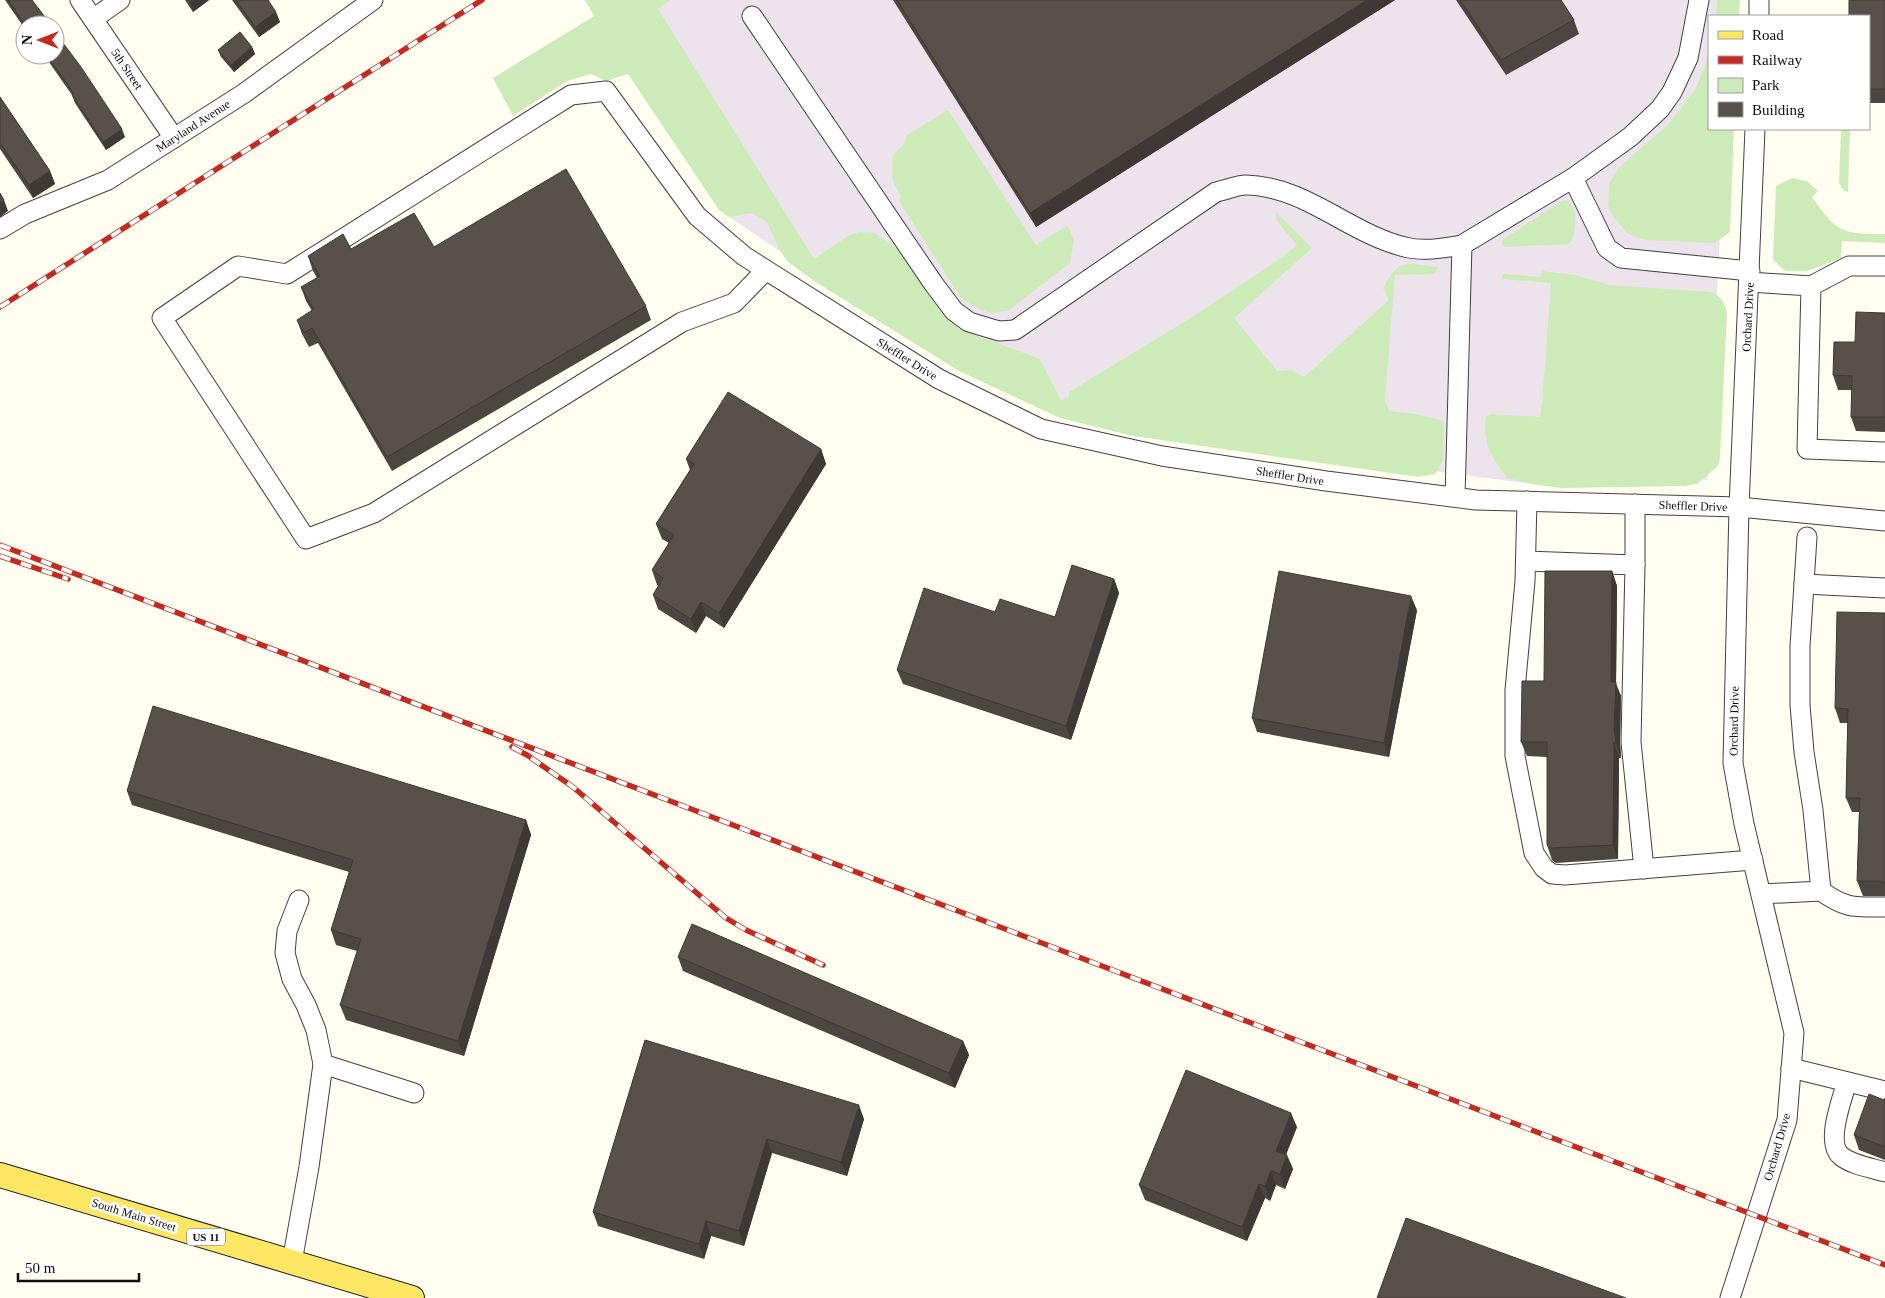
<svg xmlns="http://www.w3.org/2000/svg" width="1885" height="1298" font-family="'Times New Roman',serif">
  <rect width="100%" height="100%" fill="#fffef0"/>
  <path fill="#ede3ed" d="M584,0H1731L1730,16H1709V129H1725L1708,480L1562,488L1093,426L916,344L719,210Z"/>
  <g fill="#cdebb8">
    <path d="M586,0H671L658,9L814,259L848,236L859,232L875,233L906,255L932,297L946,316L959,329L1040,359L1061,400L1069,397V392L1189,319L1280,259L1297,245L1277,221L1276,212L1312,248L1234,318L1277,371L1291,370L1304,377L1389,300L1383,288C1400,256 1407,264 1438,267L1435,274L1395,275L1385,400L1389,411L1416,414L1444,421L1443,460L1435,474L1419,477L1133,436L1060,418L959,371L814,281L787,261L778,247L767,222L751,213L729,217L719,210L628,74L606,81L591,74L567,81L513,116L493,78L594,16Z"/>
    <path d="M1717,0H1740L1739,16H1716Z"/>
    <path d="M1709,54V129H1734L1730,232L1715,243L1646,240L1628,234L1615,219L1608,206L1609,184L1619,167L1669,124L1696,88Z"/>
    <path d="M948,110L1036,245L1068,225L1074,240L1070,263L1008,311L989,313L973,306L961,298L899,201L901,197L893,181L892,164L893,155L903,145L907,135Z"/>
    <path d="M1841,129H1850L1848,192L1844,191L1839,183Z"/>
    <path d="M1792,178L1807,181L1818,191L1812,197C1837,232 1841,234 1885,234V243L1842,241L1841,258L1807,271H1785L1773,260L1776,186Z"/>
    <path d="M1564,200L1569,201C1577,211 1577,235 1569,244L1505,247L1502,244V240Z"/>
    <path d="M1542,271L1575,275L1609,285L1711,292C1721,295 1724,303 1727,312L1720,458L1718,466L1697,484L1684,486L1562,488L1532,484L1507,478C1492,457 1482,444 1486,416L1491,414L1540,417L1542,403L1551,283L1502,279L1503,274L1541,277Z"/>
  </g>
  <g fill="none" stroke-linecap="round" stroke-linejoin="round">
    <g stroke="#414141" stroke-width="21">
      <g id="minor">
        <path d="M80,0L174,138"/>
        <path d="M752,16L933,283L954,311L969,322L999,331L1015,330L1216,192C1226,190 1237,185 1246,185C1305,186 1350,234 1405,247C1423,252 1444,248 1462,245"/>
        <path d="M1759,16V0"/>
        <path d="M93,19L120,0"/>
        <path d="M1573,178L1630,137L1660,109L1672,92L1688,58L1699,0"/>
        <path d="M0,229L25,214L108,180L243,94L373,0"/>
        <path d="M766,270L734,303L682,322L374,513L306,539L162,318L238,266L287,274L571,95L606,91L697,216L744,256L766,270L939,379L1041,429L1162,456L1326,481L1476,500L1739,507L1885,521"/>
        <path d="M1749,282L1811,286L1807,449L1885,452"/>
        <path d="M1811,286L1849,266H1885"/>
        <path d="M1455,497L1462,245L1573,178L1607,248L1621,258L1750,271"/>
        <path d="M1527,501L1525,581L1515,690V756L1534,853L1544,868L1552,874L1565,875L1753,860"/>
        <path d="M1526,561L1635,565V504"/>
        <path d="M1635,565L1631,742L1644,869"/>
        <path d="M1804,584L1885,588"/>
        <path d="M1821,891C1846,909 1855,907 1885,907"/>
        <path d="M1761,894L1821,891L1813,810L1804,752L1800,705V646L1807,537"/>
        <path d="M323,1064L414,1093"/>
        <path d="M1791,1068L1885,1091"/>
        <path d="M1847,1082C1842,1099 1825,1143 1841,1156C1852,1165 1872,1168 1885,1172"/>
        <path d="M292,1262L309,1167L323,1064L316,1030L306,1005L292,979L285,953L287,931L299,900"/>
        <path d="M1730,1298L1787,1120L1794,1033L1744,824L1733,763L1739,507L1755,129"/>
      </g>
    </g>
    <g stroke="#1f1f1f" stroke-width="26">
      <path id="major" d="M0,1175L412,1298"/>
    </g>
    <use href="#minor" stroke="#fff" stroke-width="19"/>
    <use href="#major" stroke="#fce663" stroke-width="24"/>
    <g stroke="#c32b22" stroke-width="5.5">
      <g id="rail">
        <path d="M0,307L482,0"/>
        <path d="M0,545L1885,1265"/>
        <path d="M0,556L68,579"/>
        <path d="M512,747L527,755L573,787L726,918L746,930L823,965"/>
      </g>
    </g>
    <use href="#rail" stroke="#fff" stroke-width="4" stroke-dasharray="11" stroke-linecap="butt"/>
  </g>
  <g fill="#4c4640">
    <path d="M5,0H32L25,25V29Z"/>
    <path d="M185,0H209L193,12Z"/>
    <path d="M232,0H268L280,22L259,37Z"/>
    <path d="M893,0H1395L1036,227Z"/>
    <path d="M1456,0H1561L1574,20L1579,34L1506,75Z"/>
    <path d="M1885,0V103H1869V16Z"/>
    <path d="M252,47L255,54L234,72L221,57L218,50Z"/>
    <path d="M44,55H55L125,137L106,150L75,103L72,95Z"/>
    <path d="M0,97L50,171L55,184L33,198L0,149Z"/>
    <path d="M434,247L646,306L651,320L392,471L318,343L309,347L302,334L297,320L312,311L306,301L301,287L317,278L313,271L308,256L351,249Z"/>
    <path d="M1885,313V432L1856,431L1851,417L1852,390H1838L1833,375L1855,342Z"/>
    <path d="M821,449L826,464L724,628L706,616L696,633L658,609L653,595L658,586L657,585L652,570L669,543L662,539L656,524L690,470L686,459Z"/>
    <path d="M1612,571L1617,586L1616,684L1621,696L1620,742L1621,758H1619L1618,859L1556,863L1552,860L1547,845V757L1527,756L1521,742Z"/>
    <path d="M1114,579L1119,593L1071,740L903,684L897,670L995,612L1055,617Z"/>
    <path d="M1417,610L1389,757L1257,732L1252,718Z"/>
    <path d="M1885,613V896H1863L1857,881L1859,812H1852L1846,798L1848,723H1840L1835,708Z"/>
    <path d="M127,791L526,820L531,835L464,1056L346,1020L340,1005L357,951L336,945L331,930L349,872L132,805Z"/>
    <path d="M678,957L963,1041L969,1055L955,1088L683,971Z"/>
    <path d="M645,1040L864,1119L847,1176L772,1153L744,1246L711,1236L704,1259L598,1226L593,1212Z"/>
    <path d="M1885,1098V1160L1859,1150L1854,1135L1884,1100Z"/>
    <path d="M1297,1127L1286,1154L1293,1169L1285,1189L1276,1185L1270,1201L1265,1198L1247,1241L1145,1200L1139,1185Z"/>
  </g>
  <g fill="#3e3934">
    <path d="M192,0H209L193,12L190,1Z"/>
    <path d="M1367,0H1395L1036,227L1030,213Z"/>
    <path d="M276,12L280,22L259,37L255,27Z"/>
    <path d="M252,47L255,54L234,72L231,65Z"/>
    <path d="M122,129L125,137L106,150L103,142Z"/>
    <path d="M50,171L55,184L33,198L29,185Z"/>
    <path d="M4,200L8,211L0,217V203Z"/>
    <path d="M821,449L826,464L724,628L719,613Z"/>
    <path d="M1612,571L1617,586L1616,684L1621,696L1620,742L1621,758L1616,743L1611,682Z"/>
    <path d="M1114,579L1119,593L1071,740L1066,726Z"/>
    <path d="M1411,596L1417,610L1389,757L1384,743Z"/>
    <path d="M701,602L706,616L696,633L691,619Z"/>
    <path d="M1614,743L1619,758L1618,859L1613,845Z"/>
    <path d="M526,820L531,835L464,1056L458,1041Z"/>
    <path d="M963,1041L969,1055L955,1088L949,1073Z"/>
    <path d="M859,1105L864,1119L847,1176L841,1162Z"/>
    <path d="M1291,1113L1297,1127L1282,1165L1276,1151Z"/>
    <path d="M767,1139L772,1153L744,1246L739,1231Z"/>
    <path d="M1287,1155L1293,1169L1285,1189L1280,1174Z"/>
    <path d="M1271,1171L1276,1185L1270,1201L1265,1186Z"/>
    <path d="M1259,1184L1265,1198L1247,1241L1242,1227Z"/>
    <path d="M706,1221L711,1236L704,1259L699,1244Z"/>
  </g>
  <g fill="#58514a" stroke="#3e3934">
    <path d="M8,0H32L51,25H25Z"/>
    <path d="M236,0H268L276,12L255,27Z"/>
    <path d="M897,0H1367L1030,213Z"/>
    <path d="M1460,0H1561L1574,20L1501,60Z"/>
    <path d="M1849,0H1885V89H1869V16H1849Z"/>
    <path d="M55,30L61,38L60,39L81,67L122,129L103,142L72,95L74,94L47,55H55Z"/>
    <path d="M240,32L252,47L231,65L218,50Z"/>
    <path d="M0,97L50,171L29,185L0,143Z"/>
    <path d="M566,169L646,306L387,457L312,328L304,333L297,320L314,309L301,287L320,276L308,256L343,234L351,249L414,213L434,247Z"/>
    <path d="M0,193L4,200L0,203Z"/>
    <path d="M1856,312L1885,313V417H1851L1852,376L1833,375L1834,342H1855Z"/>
    <path d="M728,392L821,449L719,613L701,602L691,619L653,595L663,578L652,570L674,535L656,524L694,464L686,459Z"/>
    <path d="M1072,565L1114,579L1066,726L897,670L924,588L995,612L1000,599L1055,617Z"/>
    <path d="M1279,571L1411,596L1384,743L1252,718Z"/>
    <path d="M1545,571H1612L1611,682H1616L1614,727L1616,743H1614L1613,845L1551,848L1547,845V742H1521L1522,681H1544Z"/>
    <path d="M1837,612L1885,613V883L1880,881H1857L1860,798H1846L1848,709L1835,708Z"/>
    <path d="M153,706L526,820L458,1041L340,1005L361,939L331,930L353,860L127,791Z"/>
    <path d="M692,924L963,1041L949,1073L678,957Z"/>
    <path d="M645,1040L859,1105L841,1162L767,1139L739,1231L706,1221L699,1244L593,1212Z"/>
    <path d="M1186,1070L1291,1113L1276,1151L1287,1155L1280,1174L1271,1171L1265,1186L1259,1184L1242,1227L1139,1185Z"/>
    <path d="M1869,1094L1884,1100L1885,1098V1147L1854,1135Z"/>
    <path d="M1406,1218L1626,1298H1377Z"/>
  </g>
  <g text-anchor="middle" stroke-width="5" stroke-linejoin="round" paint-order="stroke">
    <rect fill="#fff" stroke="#565656" stroke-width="1" x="187" y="1228.5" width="38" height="17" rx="4"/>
    <g font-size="11" font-weight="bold" fill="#0e0e0e">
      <text x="206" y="1241">US 11</text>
    </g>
    <g font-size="12" fill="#0e0e0e" stroke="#fff">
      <text transform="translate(127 69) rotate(56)" y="4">5th Street</text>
      <text transform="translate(193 126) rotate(-33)" y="4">Maryland Avenue</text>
      <text transform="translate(1748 317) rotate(-87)" y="4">Orchard Drive</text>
      <text transform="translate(907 359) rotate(32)" y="4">Sheffler Drive</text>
      <text transform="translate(1290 476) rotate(9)" y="4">Sheffler Drive</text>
      <text transform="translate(1693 506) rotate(2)" y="4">Sheffler Drive</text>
      <text transform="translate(1734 721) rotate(-89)" y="4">Orchard Drive</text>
      <text transform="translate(1777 1147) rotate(-74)" y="4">Orchard Drive</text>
      <text transform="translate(134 1215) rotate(17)" y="4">South Main Street</text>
    </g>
  </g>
  <rect x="1708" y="15" width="162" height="115" fill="#ffffff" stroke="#9f9f9f"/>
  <rect x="1718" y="31" width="25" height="8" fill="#fce663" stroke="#9f9f9f"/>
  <text x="1752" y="40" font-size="15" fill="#0e0e0e">Road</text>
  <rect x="1718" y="56" width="25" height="8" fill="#c32b22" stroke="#9f9f9f"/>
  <text x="1752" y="65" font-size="15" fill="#0e0e0e">Railway</text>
  <rect x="1718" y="78" width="25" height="15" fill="#cdebb8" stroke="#9f9f9f"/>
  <text x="1752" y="90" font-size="15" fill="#0e0e0e">Park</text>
  <rect x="1718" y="102" width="25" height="15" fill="#58514a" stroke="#9f9f9f"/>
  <text x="1752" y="115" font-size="15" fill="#0e0e0e">Building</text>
  <g transform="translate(40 40) rotate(270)"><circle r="24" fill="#ffffff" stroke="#9f9f9f"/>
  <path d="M0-4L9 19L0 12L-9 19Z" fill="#c32b22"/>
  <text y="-8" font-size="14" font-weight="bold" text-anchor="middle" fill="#0e0e0e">N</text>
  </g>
  <path d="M18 1273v8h121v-8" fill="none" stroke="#0e0e0e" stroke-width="2.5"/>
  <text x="25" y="1273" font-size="15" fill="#0e0e0e" stroke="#ffffff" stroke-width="4" paint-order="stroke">50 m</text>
</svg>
